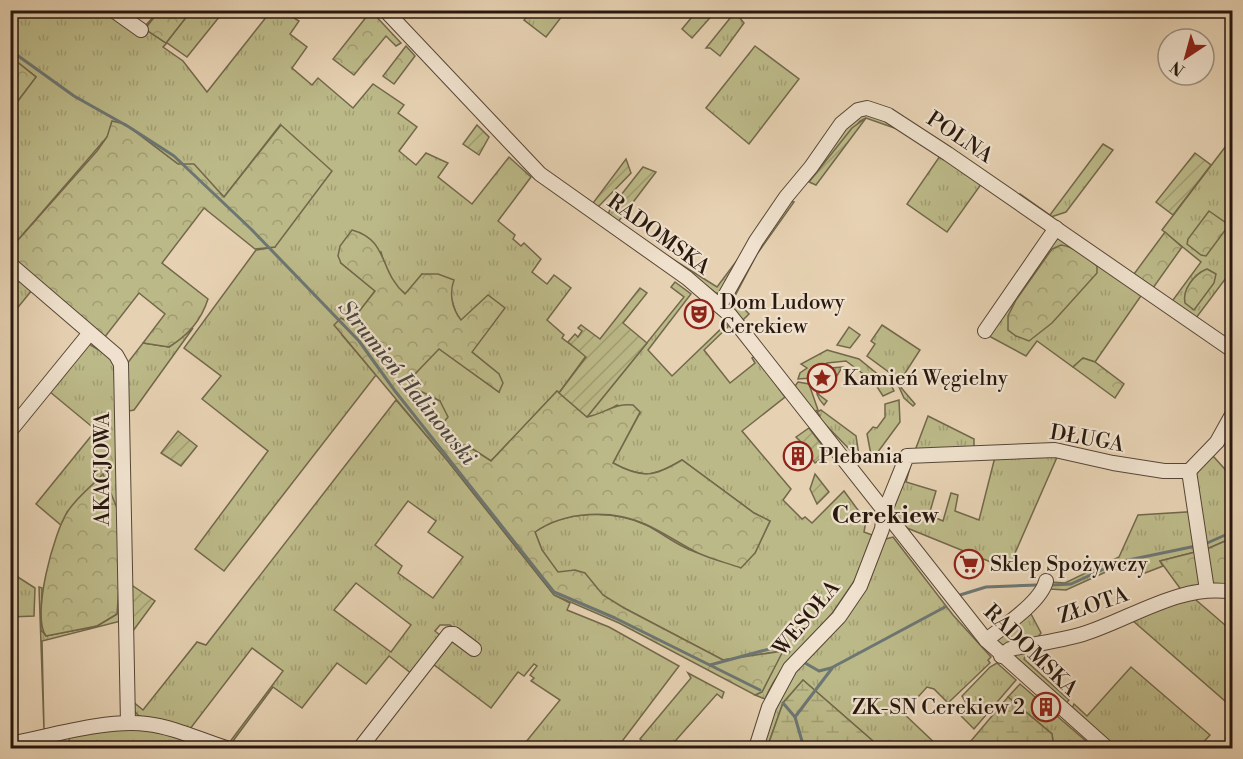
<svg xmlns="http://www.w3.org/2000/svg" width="1243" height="759" font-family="'Libre Bodoni',serif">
  <defs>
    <pattern id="grass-tufts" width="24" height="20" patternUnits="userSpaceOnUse" patternTransform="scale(1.5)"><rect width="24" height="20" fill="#bcb988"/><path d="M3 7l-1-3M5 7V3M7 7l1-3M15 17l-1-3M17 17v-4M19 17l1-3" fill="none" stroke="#a29e74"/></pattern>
    <pattern id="forest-crowns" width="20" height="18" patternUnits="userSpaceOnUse" patternTransform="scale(1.5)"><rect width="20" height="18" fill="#bcb988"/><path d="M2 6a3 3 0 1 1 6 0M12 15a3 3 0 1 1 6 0" fill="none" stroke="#a29e74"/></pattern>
    <pattern id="wetland-marsh" width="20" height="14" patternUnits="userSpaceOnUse" patternTransform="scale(1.5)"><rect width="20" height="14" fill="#bcb988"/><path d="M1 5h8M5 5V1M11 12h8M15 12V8" fill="none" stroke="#a29e74"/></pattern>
    <pattern id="garden-furrows" width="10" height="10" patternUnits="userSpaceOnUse" patternTransform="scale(1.5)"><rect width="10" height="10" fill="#bcb988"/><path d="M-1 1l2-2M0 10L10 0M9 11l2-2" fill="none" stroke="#a29e74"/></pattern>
  </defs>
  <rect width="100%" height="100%" fill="#e6d1b2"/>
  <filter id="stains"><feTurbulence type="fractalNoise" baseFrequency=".00333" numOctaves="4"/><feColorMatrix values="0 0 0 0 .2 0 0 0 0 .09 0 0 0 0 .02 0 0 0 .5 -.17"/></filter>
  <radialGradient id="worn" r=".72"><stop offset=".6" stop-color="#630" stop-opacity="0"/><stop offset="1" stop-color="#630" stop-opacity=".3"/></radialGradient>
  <g fill="url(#grass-tufts)" stroke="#72684b" stroke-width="1.5" fill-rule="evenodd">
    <path d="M11,11H120L144,27L159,11L145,29L166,43L191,11H224L187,57L167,43L163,47L183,61L207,92L271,11H283L299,21L290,34L307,47L292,68L312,85L318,78L353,108L373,84L404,105L398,113L417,127L399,151L416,165L426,153L448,163L438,177L472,204L509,157L531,177L498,221L515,235L513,239L521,246L524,243L541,259L532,272L547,284L554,275L571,288L547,320L564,335L562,338L586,356L559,393L557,391L491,461L468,446L453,444L440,427V401L410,386L415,374L438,348L499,392V374L472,352L488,296L461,321L456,313L449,292L422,274L406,294L393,284L387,274L381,252L341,263L375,291L342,335L376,375L224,571L195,549L268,451L202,399L221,376L184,348L256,250L275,247L280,125L224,197L212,185L178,164L125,124L107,137L11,248V110L36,77L11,57Z"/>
    <path d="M531,11V10L566,11L546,37L524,20Z"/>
    <path d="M697,11H716L692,38L682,29Z"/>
    <path d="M735,12L744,23L720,56L710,48H706Z"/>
    <path d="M755,46L799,79L749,144L706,108Z"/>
    <path d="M878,113L903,131L866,118L860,121L811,179L809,176L843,129L856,116Z"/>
    <path d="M1232,138V270L1193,322L1170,304L1201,262L1162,230Z"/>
    <path d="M1103,144L1113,150L1066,212L1048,218L1019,197L1020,194L1050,215Z"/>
    <path d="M942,153L982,183L947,232L907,204Z"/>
    <path d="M787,200L794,202L757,254L734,298L749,314L743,320L728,304Z"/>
    <path d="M1057,237L1143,293L1095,362L1083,358L1073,367L1037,341L1026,356L987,335Z"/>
    <path d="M744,251L723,293H716L666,255L717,287Z"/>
    <path d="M11,269L32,290L11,316Z"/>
    <path d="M675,282L691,294L648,350L672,376L726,324L728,327L704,350L730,383L755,363L752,358L755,356L785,397L742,431L791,489L783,500L802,519L805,517L812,523L844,491L866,521L864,532L872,535C865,555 859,578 847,595C821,632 783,656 765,699L755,695L762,692L782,651L723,660L624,608L567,587L542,550L535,532C565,511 613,509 646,525C663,533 681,549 699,553C716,556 738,553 755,553L770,521L754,513L682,460C654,477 642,479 613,463L640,413L617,405L600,415L587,417L684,297L671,287Z"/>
    <path d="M882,325L920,350L898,384L915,404L913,406L904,398L894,376L867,356L875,344L871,341Z"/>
    <path d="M849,327L860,335L850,348L837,345Z"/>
    <path d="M193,328L134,410L129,411L126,409V365L143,343L169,347Z"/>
    <path d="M89,344L114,359L119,513L67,512L62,526L36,504L96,430L50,392Z"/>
    <path d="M827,350L859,359L891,385L894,391L883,396L874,382L846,361L827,363L813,378L798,379L800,373L807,368L801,364Z"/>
    <path d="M843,367L853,372L850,378V375L841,369L835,379L825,374L819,380L824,388L818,394L827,401L824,405C811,392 815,377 830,368Z"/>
    <path d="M798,382L809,384L818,410L814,412L795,386Z"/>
    <path d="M396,400L447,460L554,595L570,603L567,610L609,627L679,666L617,748H521L560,700L531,681L534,678L530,675L537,666L534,664L524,676L518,672L491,708L433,664L450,638L477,646L450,625H440L435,631L441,636L412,674L389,656L366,684L337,663L302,708L273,687L233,741L249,748L229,743L283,671L252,648L190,729L139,716L134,711L132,701L143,710L197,642L206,645ZM408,501L436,521L428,532L463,557L433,598L398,573L402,566L375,545ZM356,583L411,625L391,652L334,610Z"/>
    <path d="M899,400L900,422L872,460L867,434L873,427L877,428L885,417V404Z"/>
    <path d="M821,410L856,436L859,455H855L818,417L820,416L817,412Z"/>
    <path d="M928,416L974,439V447L918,451L916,448Z"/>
    <path d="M1033,452L1061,453V455H1058L1008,569L907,528L923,550H920L892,513L912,460L906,482L936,491L929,515L943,521L951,493L958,495L955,511L979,520L995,457L942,460Z"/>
    <path d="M1213,456L1232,477V538L1207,549L1160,561L1163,566L1145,573L1140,562L1108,571L1066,590L1050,589L1051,582L1065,583L1119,557L1138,515L1202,511L1194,472Z"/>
    <path d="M893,537L953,615L991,657L988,660L990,663L948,703L934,689L927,687L908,708L901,711L940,748H881L803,680L783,703L767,748H760C786,672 838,607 882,540Z"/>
    <path d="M10,572L35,588L34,616L11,617Z"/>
    <path d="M39,587L42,588L41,630L46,636L97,626L117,614L118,591H121V621L42,641L44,730Z"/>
    <path d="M1197,595L1196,600L1232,631V707L1132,620Z"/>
    <path d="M1030,612L1041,633L1038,637L1008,646L995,643L997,636Z"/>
    <path d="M1023,649L1027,654L1024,659L1069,700L1066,703L1019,666L1011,653Z"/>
    <path d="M997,663L1016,680L974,729L958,713L966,703L962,696L990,667Z"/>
    <path d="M1131,667L1210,735L1198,748H1114L1071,711L1074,704L1087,716Z"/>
    <path d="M688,673L724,692L722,698L717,694L669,748H651L640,739L691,678Z"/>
    <path d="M1020,684L1094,748H1047L1053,742L1052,734L1008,697Z"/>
    <path d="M121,728H144L214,748H69V737Z"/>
  </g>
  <g fill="url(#forest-crowns)" stroke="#72684b" stroke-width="1.5">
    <path d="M159,11H191L166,43L145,29Z"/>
    <path d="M371,11L401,43L396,46L386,36L354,75L333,59Z"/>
    <path d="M406,46L415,56L394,84L383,76Z"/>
    <path d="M11,57L36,77L11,110Z"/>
    <path d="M112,121L125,124L178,164H194L224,197L281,125L332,171L275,247L255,249L204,208L162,263L208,299C201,321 188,335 169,347L143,343L165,314L139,293L104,338L11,260V248L97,151L107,137Z"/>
    <path d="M1209,211L1229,225L1206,256L1201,255L1187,244L1188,239Z"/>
    <path d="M352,230C389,240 379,272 405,294L422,274H438L454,280C449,293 452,309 461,320L488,295L505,308L472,352L499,374L503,383L499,392L439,349L415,374L410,386L440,401L448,417L440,427L453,444L468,446L491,461L557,391L587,417C606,413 614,403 633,405L640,412L613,463C643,479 654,477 682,460L754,513L770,521L755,553L741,568C727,563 711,559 698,553C680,544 663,532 645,524C612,509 565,511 535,532L542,550L558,572L575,570L585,573L603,595L624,608L723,660L783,651L762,692L755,695L619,623L554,595L447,460L334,325L341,318L350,323L375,291L341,263L338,256L340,246Z"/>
    <path d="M1165,232L1182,247L1153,288L1134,274Z"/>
    <path d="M1061,245C1075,247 1086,257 1097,266V273L1052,323L1029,341L1016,336L1008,330V316L1016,300L1052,249Z"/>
    <path d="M1207,269L1216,274L1214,283L1194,310L1185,303C1182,290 1194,274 1207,269Z"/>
    <path d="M1083,358L1095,362L1124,384L1115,398L1073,367Z"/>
    <path d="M103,474L119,513L120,573L117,614L97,626L46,636C31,616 54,531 68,511C77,497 92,486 103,474Z"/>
    <path d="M1232,538V588L1182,591L1160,561L1207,549Z"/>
  </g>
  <g fill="url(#wetland-marsh)" stroke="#72684b" stroke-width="1.5">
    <path d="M803,680L881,748H767L783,703Z"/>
    <path d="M1008,697L1052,734L1053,742L1047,748H965Z"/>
  </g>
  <g fill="url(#garden-furrows)" stroke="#72684b" stroke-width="1.5">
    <path d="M866,118L816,185L809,182L852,128Z"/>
    <path d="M477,125L489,137L479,155L463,144Z"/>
    <path d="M1195,153L1211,165L1173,215L1156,202Z"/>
    <path d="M626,159L631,173L598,207L593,203Z"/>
    <path d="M643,167L656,172L618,222L608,215L610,209Z"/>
    <path d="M640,288L647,293L623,323L647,343L587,417L559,393L586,357L568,342L575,334L578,337L582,331L578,328L581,325L600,339Z"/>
    <path d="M809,428L828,453L815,463L805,450L807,448L796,437Z"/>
    <path d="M178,431L197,446L181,466L161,453Z"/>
    <path d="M815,474L829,492L817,504L810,489Z"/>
    <path d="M133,586L155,601L130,635L129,592Z"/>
  </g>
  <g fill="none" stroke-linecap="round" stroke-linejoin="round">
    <g stroke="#6c7673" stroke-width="3">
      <path d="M10,50L74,96L129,127L174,156L251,229L359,341L395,391L554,592L615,618L760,690"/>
      <path d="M1205,544L1232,532"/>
      <path d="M1052,585L1071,584L1119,562L1196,546"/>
      <path d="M960,595L986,587L1037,585"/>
      <path d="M805,663L819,671L831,668"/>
      <path d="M710,665L773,648L779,647L789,652"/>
      <path d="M783,703L795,717L804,748"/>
      <path d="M795,717L833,667L945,607"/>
    </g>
    <g stroke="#584637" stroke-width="16">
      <g id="minor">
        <path d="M113,10L141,30"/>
        <path d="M385,10L540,174L687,278L730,315L986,640L1107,748"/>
        <path d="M10,264L116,355L121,364L128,723"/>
        <path d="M720,305L756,241L786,197L811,167L841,124L858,110L867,108L888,115L948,154L1232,350"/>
        <path d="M985,331L1056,228"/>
        <path d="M10,431L89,334"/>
        <path d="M1189,471L1207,590"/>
        <path d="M986,640C1003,627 1041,602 1046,581"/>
        <path d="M1001,656L1010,649C1035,644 1059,641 1083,634C1131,619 1181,583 1232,592"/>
        <path d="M10,744C51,736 106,719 147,724C174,727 200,740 226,748"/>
        <path d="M360,748L449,634H454L474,649"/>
        <path d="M756,748L769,707L790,668L839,617L860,586L882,529L884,513L907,456L1055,450L1113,463L1164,471H1189L1217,442L1232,415"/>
      </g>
    </g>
    <use href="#minor" stroke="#efe1cd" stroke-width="14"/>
  </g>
  <defs>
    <g id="theatre-ring" transform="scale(1.5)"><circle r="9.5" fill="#efe1cd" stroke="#8f2418" stroke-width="1.5"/><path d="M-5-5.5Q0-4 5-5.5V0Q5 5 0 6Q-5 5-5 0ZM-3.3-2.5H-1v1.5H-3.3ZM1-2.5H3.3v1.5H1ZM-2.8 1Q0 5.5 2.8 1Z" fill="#8f2418"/></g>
    <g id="sight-ring" transform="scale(1.5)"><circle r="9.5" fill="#efe1cd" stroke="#8f2418" stroke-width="1.5"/><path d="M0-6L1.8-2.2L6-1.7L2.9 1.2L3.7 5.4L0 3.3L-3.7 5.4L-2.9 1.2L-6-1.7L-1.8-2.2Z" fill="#8f2418"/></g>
    <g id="building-ring" transform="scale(1.5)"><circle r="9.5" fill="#efe1cd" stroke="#8f2418" stroke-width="1.5"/><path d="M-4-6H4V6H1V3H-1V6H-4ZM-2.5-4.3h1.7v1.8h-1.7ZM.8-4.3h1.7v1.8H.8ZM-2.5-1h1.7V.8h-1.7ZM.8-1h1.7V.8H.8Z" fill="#8f2418"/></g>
    <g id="supermarket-ring" transform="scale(1.5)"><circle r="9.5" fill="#efe1cd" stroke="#8f2418" stroke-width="1.5"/><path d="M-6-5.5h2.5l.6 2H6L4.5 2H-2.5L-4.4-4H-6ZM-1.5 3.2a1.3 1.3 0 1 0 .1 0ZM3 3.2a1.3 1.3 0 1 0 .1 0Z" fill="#8f2418"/></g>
  </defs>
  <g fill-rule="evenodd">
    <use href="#theatre-ring" x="699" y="314"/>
    <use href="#sight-ring" x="822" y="378"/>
    <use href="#building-ring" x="798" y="456"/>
    <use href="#supermarket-ring" x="969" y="564"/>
    <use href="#building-ring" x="1046" y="707"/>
  </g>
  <g text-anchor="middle" stroke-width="4.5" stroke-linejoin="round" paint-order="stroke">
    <g font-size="21" fill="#28180e" stroke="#efe1cd">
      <text transform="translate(960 137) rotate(34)" y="7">POLNA</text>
      <text transform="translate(659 234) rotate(36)" y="7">RADOMSKA</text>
      <text transform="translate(1087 438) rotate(10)" y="7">DŁUGA</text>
      <text transform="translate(102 469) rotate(-90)" y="7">AKACJOWA</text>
      <text transform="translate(1093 605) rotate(-19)" y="7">ZŁOTA</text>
      <text transform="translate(806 618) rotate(-50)" y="7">WESOŁA</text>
      <text transform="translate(1031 650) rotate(44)" y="7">RADOMSKA</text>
    </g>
    <g font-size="21" fill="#28180e" stroke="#efe1cd" text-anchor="start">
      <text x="720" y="309">Dom Ludowy<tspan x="720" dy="24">Cerekiew</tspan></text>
      <text x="843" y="385">Kamień Węgielny</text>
      <text x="819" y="463">Plebania</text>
      <text x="990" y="571">Sklep Spożywczy</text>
      <text x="1025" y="714" text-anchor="end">ZK-SN Cerekiew 2</text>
    </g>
    <g font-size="22" font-style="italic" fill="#4a4740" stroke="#efe1cd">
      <text transform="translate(408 382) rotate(51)" y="8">Strumień Halinowski</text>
    </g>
    <g font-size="24" font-weight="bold" fill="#28180e" stroke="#efe1cd">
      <text x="885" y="523">Cerekiew</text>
    </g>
  </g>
  <rect width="1243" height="759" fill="none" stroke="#e6d1b2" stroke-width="36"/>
  <rect x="12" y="12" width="1219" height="735" fill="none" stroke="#28180e" stroke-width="3"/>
  <rect x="18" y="18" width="1207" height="723" fill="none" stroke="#28180e" stroke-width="1.5"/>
  <g transform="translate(1186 57) rotate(216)"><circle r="28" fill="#efe1cd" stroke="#9f9181" stroke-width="1.5"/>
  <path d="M0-4.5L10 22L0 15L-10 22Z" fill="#8f2418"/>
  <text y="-9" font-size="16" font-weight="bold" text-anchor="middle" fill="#28180e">N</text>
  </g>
  <rect width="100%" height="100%" filter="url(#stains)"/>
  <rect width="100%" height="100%" fill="url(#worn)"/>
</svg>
